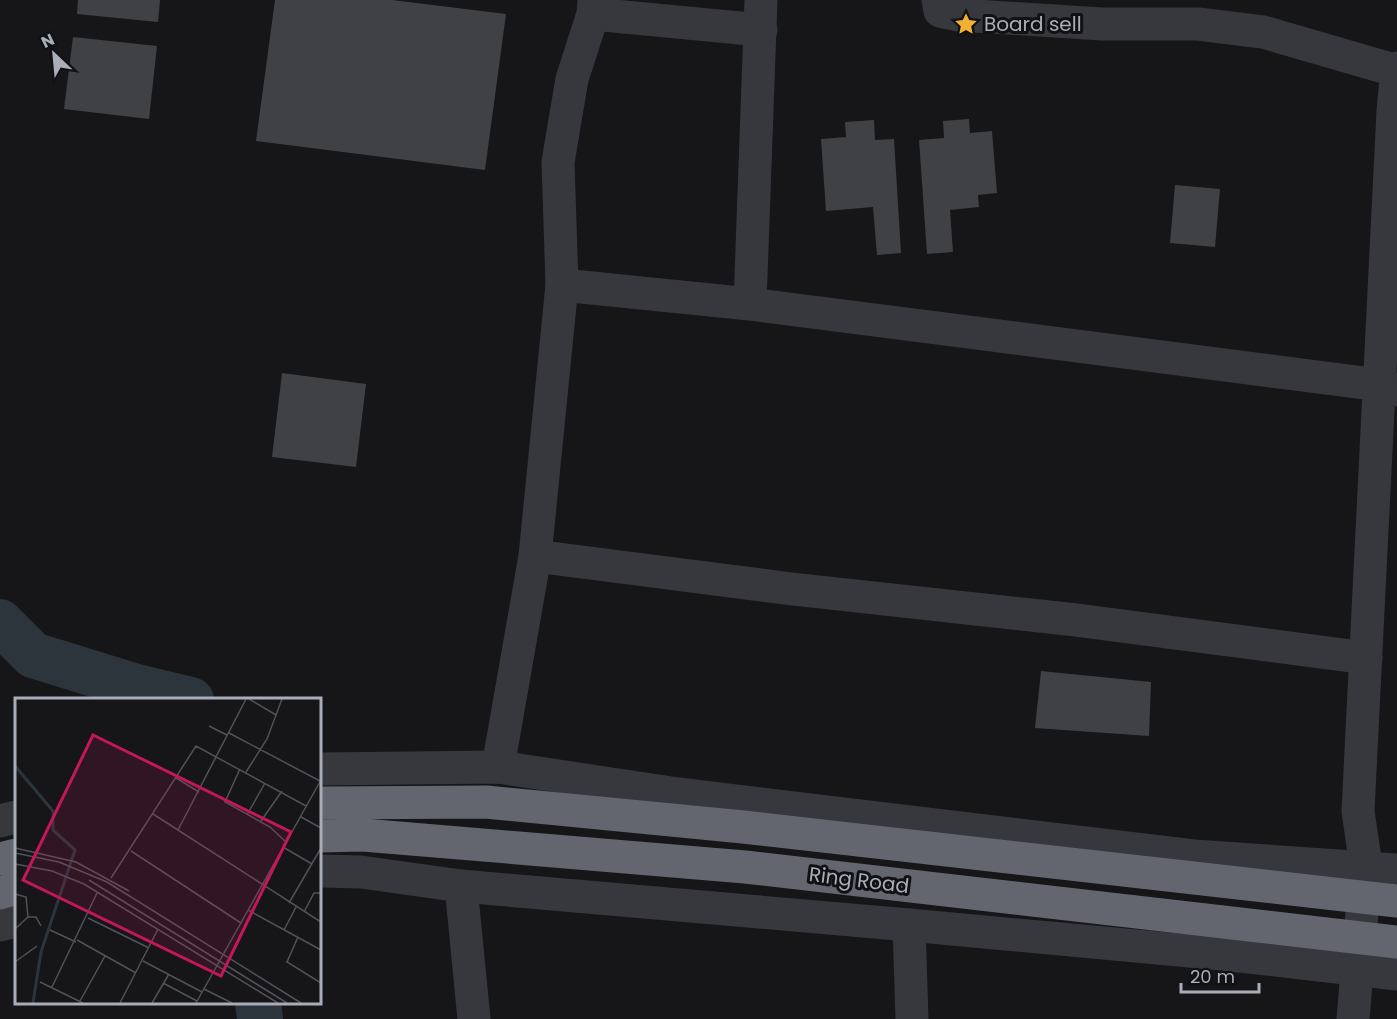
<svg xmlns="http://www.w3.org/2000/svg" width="1397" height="1019" font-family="Poppins,sans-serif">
  <rect width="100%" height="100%" fill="#161618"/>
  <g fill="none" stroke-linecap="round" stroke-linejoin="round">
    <g stroke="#2c353c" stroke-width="46">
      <path d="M0,622L33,655L133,686L191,700"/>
      <path d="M258,1002L260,1019"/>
    </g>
  </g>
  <g fill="#404145">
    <path d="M78,0H160L158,22L77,14Z"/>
    <path d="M275,0H392L506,14L485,170L256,141Z"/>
    <path d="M73,37L157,46L149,119L64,109Z"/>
    <path d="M969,119L970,133L992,131L997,193L978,195L979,207L950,210L953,252L927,254L919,140L944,138L943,121Z"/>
    <path d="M874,120L875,140L894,139L901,253L877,255L873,207L826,211L821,139L846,137L845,122Z"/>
    <path d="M1175,185L1220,189L1215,247L1170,243Z"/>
    <path d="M282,373L366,384L356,467L272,457Z"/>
    <path d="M1041,671L1151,682L1149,736L1035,728Z"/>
  </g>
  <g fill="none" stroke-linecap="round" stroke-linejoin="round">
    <g stroke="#37383d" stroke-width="33">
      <path d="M938,0L940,11L959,15L1102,24H1198L1263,32L1397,71"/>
      <path d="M593,14L761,30"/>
      <path d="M562,285L750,304L1380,385L1397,390"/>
      <path d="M750,304L761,0"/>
      <path d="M535,556L792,589L1076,620L1366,658"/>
      <path d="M498,767L535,556L562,285L558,162L572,79L593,14L594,0"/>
      <path d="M320,769L498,767L678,794L1194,856L1397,870"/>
      <path d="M0,821L16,817"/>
      <path d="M320,871L361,872L461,886L909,925L1222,954L1397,974"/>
      <path d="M461,886L474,1019"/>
      <path d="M0,925L16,921"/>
      <path d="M909,925L912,1019"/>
      <path d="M1353,1019L1366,866L1358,811L1393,111L1397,68"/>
    </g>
    <g stroke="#63666e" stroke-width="33">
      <path d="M320,803L486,802L743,827L1397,901"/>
      <path d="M320,836L363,835L745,867L1397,942"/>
      <path d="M0,859L16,855"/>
      <path d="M0,893L16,888"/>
    </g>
  </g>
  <defs>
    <g id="sight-bare" transform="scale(1.8)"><path d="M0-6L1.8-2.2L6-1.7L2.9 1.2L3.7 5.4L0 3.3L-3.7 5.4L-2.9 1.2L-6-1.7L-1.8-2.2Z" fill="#f2b134" stroke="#111113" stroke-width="2.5" paint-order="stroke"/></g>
  </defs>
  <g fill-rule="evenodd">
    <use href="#sight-bare" x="966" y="24"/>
  </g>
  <g text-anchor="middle" stroke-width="6" stroke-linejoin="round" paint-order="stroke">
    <g font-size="20" fill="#a8adb8" stroke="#111113" text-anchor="start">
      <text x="984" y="31">Board sell</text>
    </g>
    <g font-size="20" fill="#a8adb8" stroke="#111113">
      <text transform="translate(859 880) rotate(7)" y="7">Ring Road</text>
    </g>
  </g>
  <g transform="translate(15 698)">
    <rect width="306" height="306" fill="#161618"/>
    <path fill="none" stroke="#2c353c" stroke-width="3" d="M0,68L38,113V132L60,152L26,254L18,305"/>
    <path fill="none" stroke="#505258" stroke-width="1.5" d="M234,1L261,17M194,28L212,37M214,35L305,83M225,71L210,104L255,129L271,144M231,74L252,41L267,1M161,80L184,94M138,116L306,224M232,117L250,85M286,119L306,130M246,123L267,93M163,132L231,1M268,149L297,166M0,150L61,164L114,193M116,153L226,225M0,155L44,164L92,184L286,305M0,166L37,173L69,186L263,305M96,180L181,48L291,108M74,182L272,305M0,196L11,199L13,219L0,231M274,205L306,150M233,212L306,252M289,214L299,195H306M13,219H21L26,228M73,220L134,250M35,232L61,244M269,232L281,209M283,239L272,264L306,285M62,242L121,275M128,263L187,294M0,264L22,248M25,284L68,305M148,285L182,303M37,289L82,195M189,291L217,305M65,303L90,258M105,305L143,231M137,305L154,276M181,305L306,82"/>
    <path fill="#c2185b" fill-opacity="0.15" stroke="#c2185b" stroke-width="3" d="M78,37L276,134L206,278L8,182Z"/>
    <rect width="306" height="306" fill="none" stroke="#a8adb8" stroke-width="3"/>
  </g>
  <g transform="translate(54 54) rotate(334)" stroke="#111113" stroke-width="4.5" paint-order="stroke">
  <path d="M0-4.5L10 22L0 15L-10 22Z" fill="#a8adb8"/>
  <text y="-9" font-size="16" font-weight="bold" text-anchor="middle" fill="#a8adb8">N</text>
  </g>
  <path d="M1181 983v9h78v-9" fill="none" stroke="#a8adb8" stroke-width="3"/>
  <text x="1190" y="983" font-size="18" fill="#a8adb8" stroke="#111113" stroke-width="4.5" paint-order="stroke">20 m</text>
</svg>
